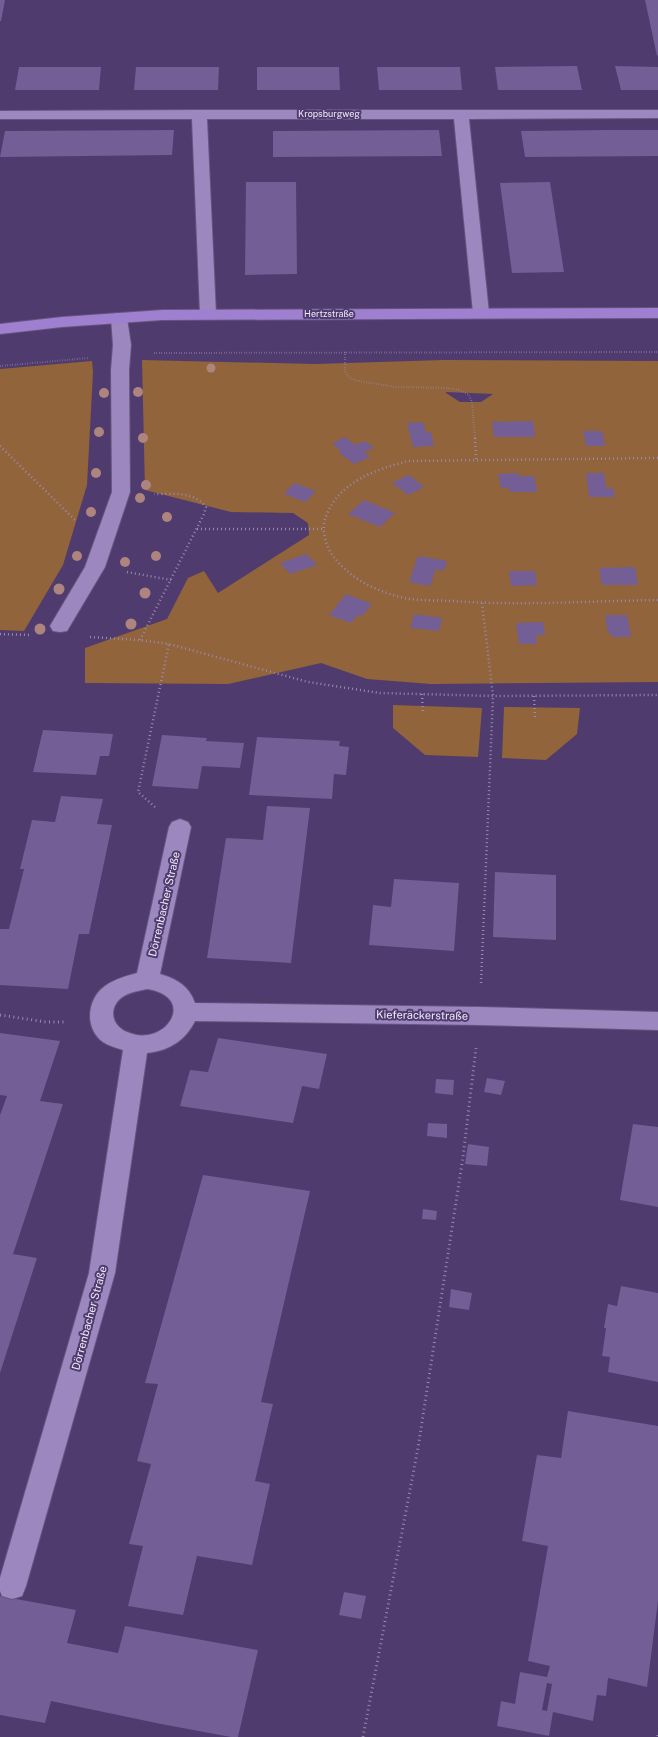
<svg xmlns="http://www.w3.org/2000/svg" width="658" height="1737" font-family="'Public Sans',sans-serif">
  <rect width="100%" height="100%" fill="#4f3b6d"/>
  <g fill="#91643c" fill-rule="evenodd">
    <path d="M142,360L315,364L443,360L658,361V682L431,684L367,679L321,663L228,684L85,683V648L167,619L188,578L204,571L218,593L309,535L308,523L293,513L231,512L145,490ZM446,393V392L493,394L481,402H460Z"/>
    <path d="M92,361L93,372L87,485L63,565L24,631L0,630V369Z"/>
    <path d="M393,705L482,708L478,757L425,755L393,728Z"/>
    <path d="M504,707L580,708L577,734L546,760L502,758Z"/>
  </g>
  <g fill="#735e95" fill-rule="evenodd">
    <path d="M0,0H5L1,21H0Z"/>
    <path d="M645,0H658V55L657,56Z"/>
    <path d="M577,66L582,90H498L495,67Z"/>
    <path d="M615,66L658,67V90H621Z"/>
    <path d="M19,67H101L99,90H15Z"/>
    <path d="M136,67H219L218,90H134Z"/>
    <path d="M257,67H339L340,90H257Z"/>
    <path d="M377,67H460L462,90H379Z"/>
    <path d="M174,130L172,155L0,157L5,131Z"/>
    <path d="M439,130L442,156L273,157V131Z"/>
    <path d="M608,130H658V156L525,157L521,131Z"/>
    <path d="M246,182H296L297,274L245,275Z"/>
    <path d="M550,182L564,272L512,273L500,183Z"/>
    <path d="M533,421L535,437H494L492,422Z"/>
    <path d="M423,422L426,432H431L434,446L413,447L407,423Z"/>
    <path d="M583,431H602L605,446H586Z"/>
    <path d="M345,437L355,445L365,441L374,448L364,452L370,457L354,464L338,452L341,451L332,443Z"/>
    <path d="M518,473L519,476H534L537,492H510L509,488H501L498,474Z"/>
    <path d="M586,473H604L606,488H613L615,497H589Z"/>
    <path d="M409,475L424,487L408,495L392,483Z"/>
    <path d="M294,483L316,491L305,502L284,494Z"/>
    <path d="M364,500L395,513L380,527L348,514Z"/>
    <path d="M306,554L317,565L290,574L280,563Z"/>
    <path d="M418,556L447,561L444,571L436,569L430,586L409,582Z"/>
    <path d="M635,567L638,585H602L599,568Z"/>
    <path d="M509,571H535L537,585L511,586Z"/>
    <path d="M346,594L372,604L362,616L358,615L351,623L329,615Z"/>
    <path d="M414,614L442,618L439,631L410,628Z"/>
    <path d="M605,615H627L631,637H612L611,633H608Z"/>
    <path d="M543,622L545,635H536L537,644H519L516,623Z"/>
    <path d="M43,730L113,734L109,756H100L96,775L33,772Z"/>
    <path d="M162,735L207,738L206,741L244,743L240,768L202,766L198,789L152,786Z"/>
    <path d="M257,737L340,741L339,746L349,747L346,775L334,774L332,799L249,795Z"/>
    <path d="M61,796L103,799L97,824L112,825L89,934H79L68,989L0,985V929H9L24,869H20L32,820L55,822Z"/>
    <path d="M267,806L310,808L291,963L207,958L226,838L263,840Z"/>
    <path d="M495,872L556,875V940L493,937Z"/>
    <path d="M394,879L459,883L454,951L369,945L373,905L391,907Z"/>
    <path d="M0,1033L60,1041L40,1101L63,1104L13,1254L37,1258L0,1373V1115L7,1096L0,1095Z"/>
    <path d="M218,1038L327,1054L319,1089L302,1086L293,1123L180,1106L190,1070L208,1072Z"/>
    <path d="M487,1078L505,1081L501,1095L484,1092Z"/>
    <path d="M436,1079L454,1080L453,1095L435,1093Z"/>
    <path d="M428,1123L447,1124V1138L427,1136Z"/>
    <path d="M633,1124L658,1127V1207L620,1200Z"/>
    <path d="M468,1144L489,1147L487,1166L465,1164Z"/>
    <path d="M203,1175L310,1191L261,1402L273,1404L255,1481L270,1484L252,1565L197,1556L183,1615L128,1606L143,1546L129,1544L151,1464L137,1461L158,1384L145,1383Z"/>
    <path d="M423,1209L437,1211L436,1220L422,1219Z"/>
    <path d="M621,1286L658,1293V1382L608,1372L610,1357L602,1356L606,1328H604L608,1304L617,1306Z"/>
    <path d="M451,1289L472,1293L469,1310L449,1307Z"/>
    <path d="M568,1411L658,1426V1601L647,1687L608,1678L606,1696L597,1695L593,1721L553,1712L549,1736L497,1726L501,1701L515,1704L520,1672L547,1677L550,1666L528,1661L548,1546L522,1541L537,1455L561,1458ZM547,1683L552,1684L547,1711L542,1710Z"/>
    <path d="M344,1592L366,1596L361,1619L339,1615Z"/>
    <path d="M0,1596L76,1610L67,1643L118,1653L125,1626L258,1650L238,1737H231L161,1724L51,1701L45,1723L0,1715Z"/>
  </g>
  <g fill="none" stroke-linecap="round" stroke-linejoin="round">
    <g stroke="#66557d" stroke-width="2">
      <g id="minor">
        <path d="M196,110H658V118L469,119L489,313L487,317L481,318L475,317L473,313L454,119H207L216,314L214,318L208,319L202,318L200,314L192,119H0V111Z"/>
        <path d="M119,313L125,314L127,318L131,345L129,370L130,492L105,567L67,631L60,632L53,631L50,626L85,567L112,492L111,370L113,345L111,318L113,314Z"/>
        <path d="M180,819L188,822L191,827L160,974C177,979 189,986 195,1003L479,1007L658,1012V1030L479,1025L195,1021C185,1041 168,1051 147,1053L115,1273L26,1586L22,1596L12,1599L2,1596L0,1591V1578L89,1273L123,1050C117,1048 109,1046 103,1042C84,1028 87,999 105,986C115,979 126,976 137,973L169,827L172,822ZM147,989C199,997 165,1049 127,1032C112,1026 108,1009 121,998C129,992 138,991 147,989Z"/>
      </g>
    </g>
    <g stroke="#66557d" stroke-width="2">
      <path id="major" d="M658,308V318L162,320L62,327L0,334V324L62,317L162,310Z"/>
    </g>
    <g stroke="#988aae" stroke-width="2" stroke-dasharray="0.5 2" stroke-linecap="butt">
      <path d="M345,352V372L351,379L364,382L396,387L447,388L460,390L469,395L472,402L475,439"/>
      <path d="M154,353L658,352"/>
      <path d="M0,366L89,358"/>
    </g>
    <g stroke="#988aae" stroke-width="2.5" stroke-dasharray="1 3" stroke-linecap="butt">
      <path d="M475,438L476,459"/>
      <path d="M0,446L76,521"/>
      <path d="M658,458L408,461C375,470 340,481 326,516C321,528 325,545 333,556C350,579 376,591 404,598C419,601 437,600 452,601C521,606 590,601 658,600"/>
      <path d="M197,529H324"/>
      <path d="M127,572L171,580"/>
      <path d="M0,634L29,635"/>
      <path d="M90,637L140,640L169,644L308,682L380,693L493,696L658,695"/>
      <path d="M140,640L204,514L206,507C193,491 173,494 154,494"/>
      <path d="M422,694L423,714"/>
      <path d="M534,696L535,718"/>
      <path d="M155,807L138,792L169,644"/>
      <path d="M481,983L493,696L482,603"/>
    </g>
    <g stroke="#988aae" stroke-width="3" stroke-dasharray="1 3.5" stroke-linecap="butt">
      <path d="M0,1015L46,1022H67"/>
      <path d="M658,1735V1737"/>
      <path d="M363,1737L418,1448L463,1157L476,1048"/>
    </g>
    <use href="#minor" fill="#9c87bf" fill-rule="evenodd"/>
    <use href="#major" fill="#9e7fd0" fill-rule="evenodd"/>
  </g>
  <g fill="#ae847f">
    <circle cx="211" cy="368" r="4.5"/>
    <circle cx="138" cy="392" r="5"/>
    <circle cx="104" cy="393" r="5"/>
    <circle cx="99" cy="432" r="5"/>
    <circle cx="143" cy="438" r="5"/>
    <circle cx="96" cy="473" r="5"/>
    <circle cx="146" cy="485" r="5"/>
    <circle cx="140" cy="498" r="5"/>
    <circle cx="91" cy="512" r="5"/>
    <circle cx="167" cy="517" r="5"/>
    <circle cx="77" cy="556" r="5"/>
    <circle cx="156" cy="556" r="5"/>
    <circle cx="125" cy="562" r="5"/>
    <circle cx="59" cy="589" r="5.5"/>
    <circle cx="145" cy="593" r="5.5"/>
    <circle cx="131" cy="624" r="5.5"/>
    <circle cx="40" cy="629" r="5.5"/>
  </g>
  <g text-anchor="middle" stroke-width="4" stroke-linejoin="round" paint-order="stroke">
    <g font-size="9" fill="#f0eafc" stroke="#4f3b6d">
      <text x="329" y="117">Kropsburgweg</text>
      <text x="329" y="317">Hertzstraße</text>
    </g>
    <g font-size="11" fill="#f0eafc" stroke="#4f3b6d">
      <text transform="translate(164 904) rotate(-77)" y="4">Dörrenbacher Straße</text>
      <text transform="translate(422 1015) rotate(1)" y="4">Kieferäckerstraße</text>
      <text transform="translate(89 1318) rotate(-75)" y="4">Dörrenbacher Straße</text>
    </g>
  </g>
</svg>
